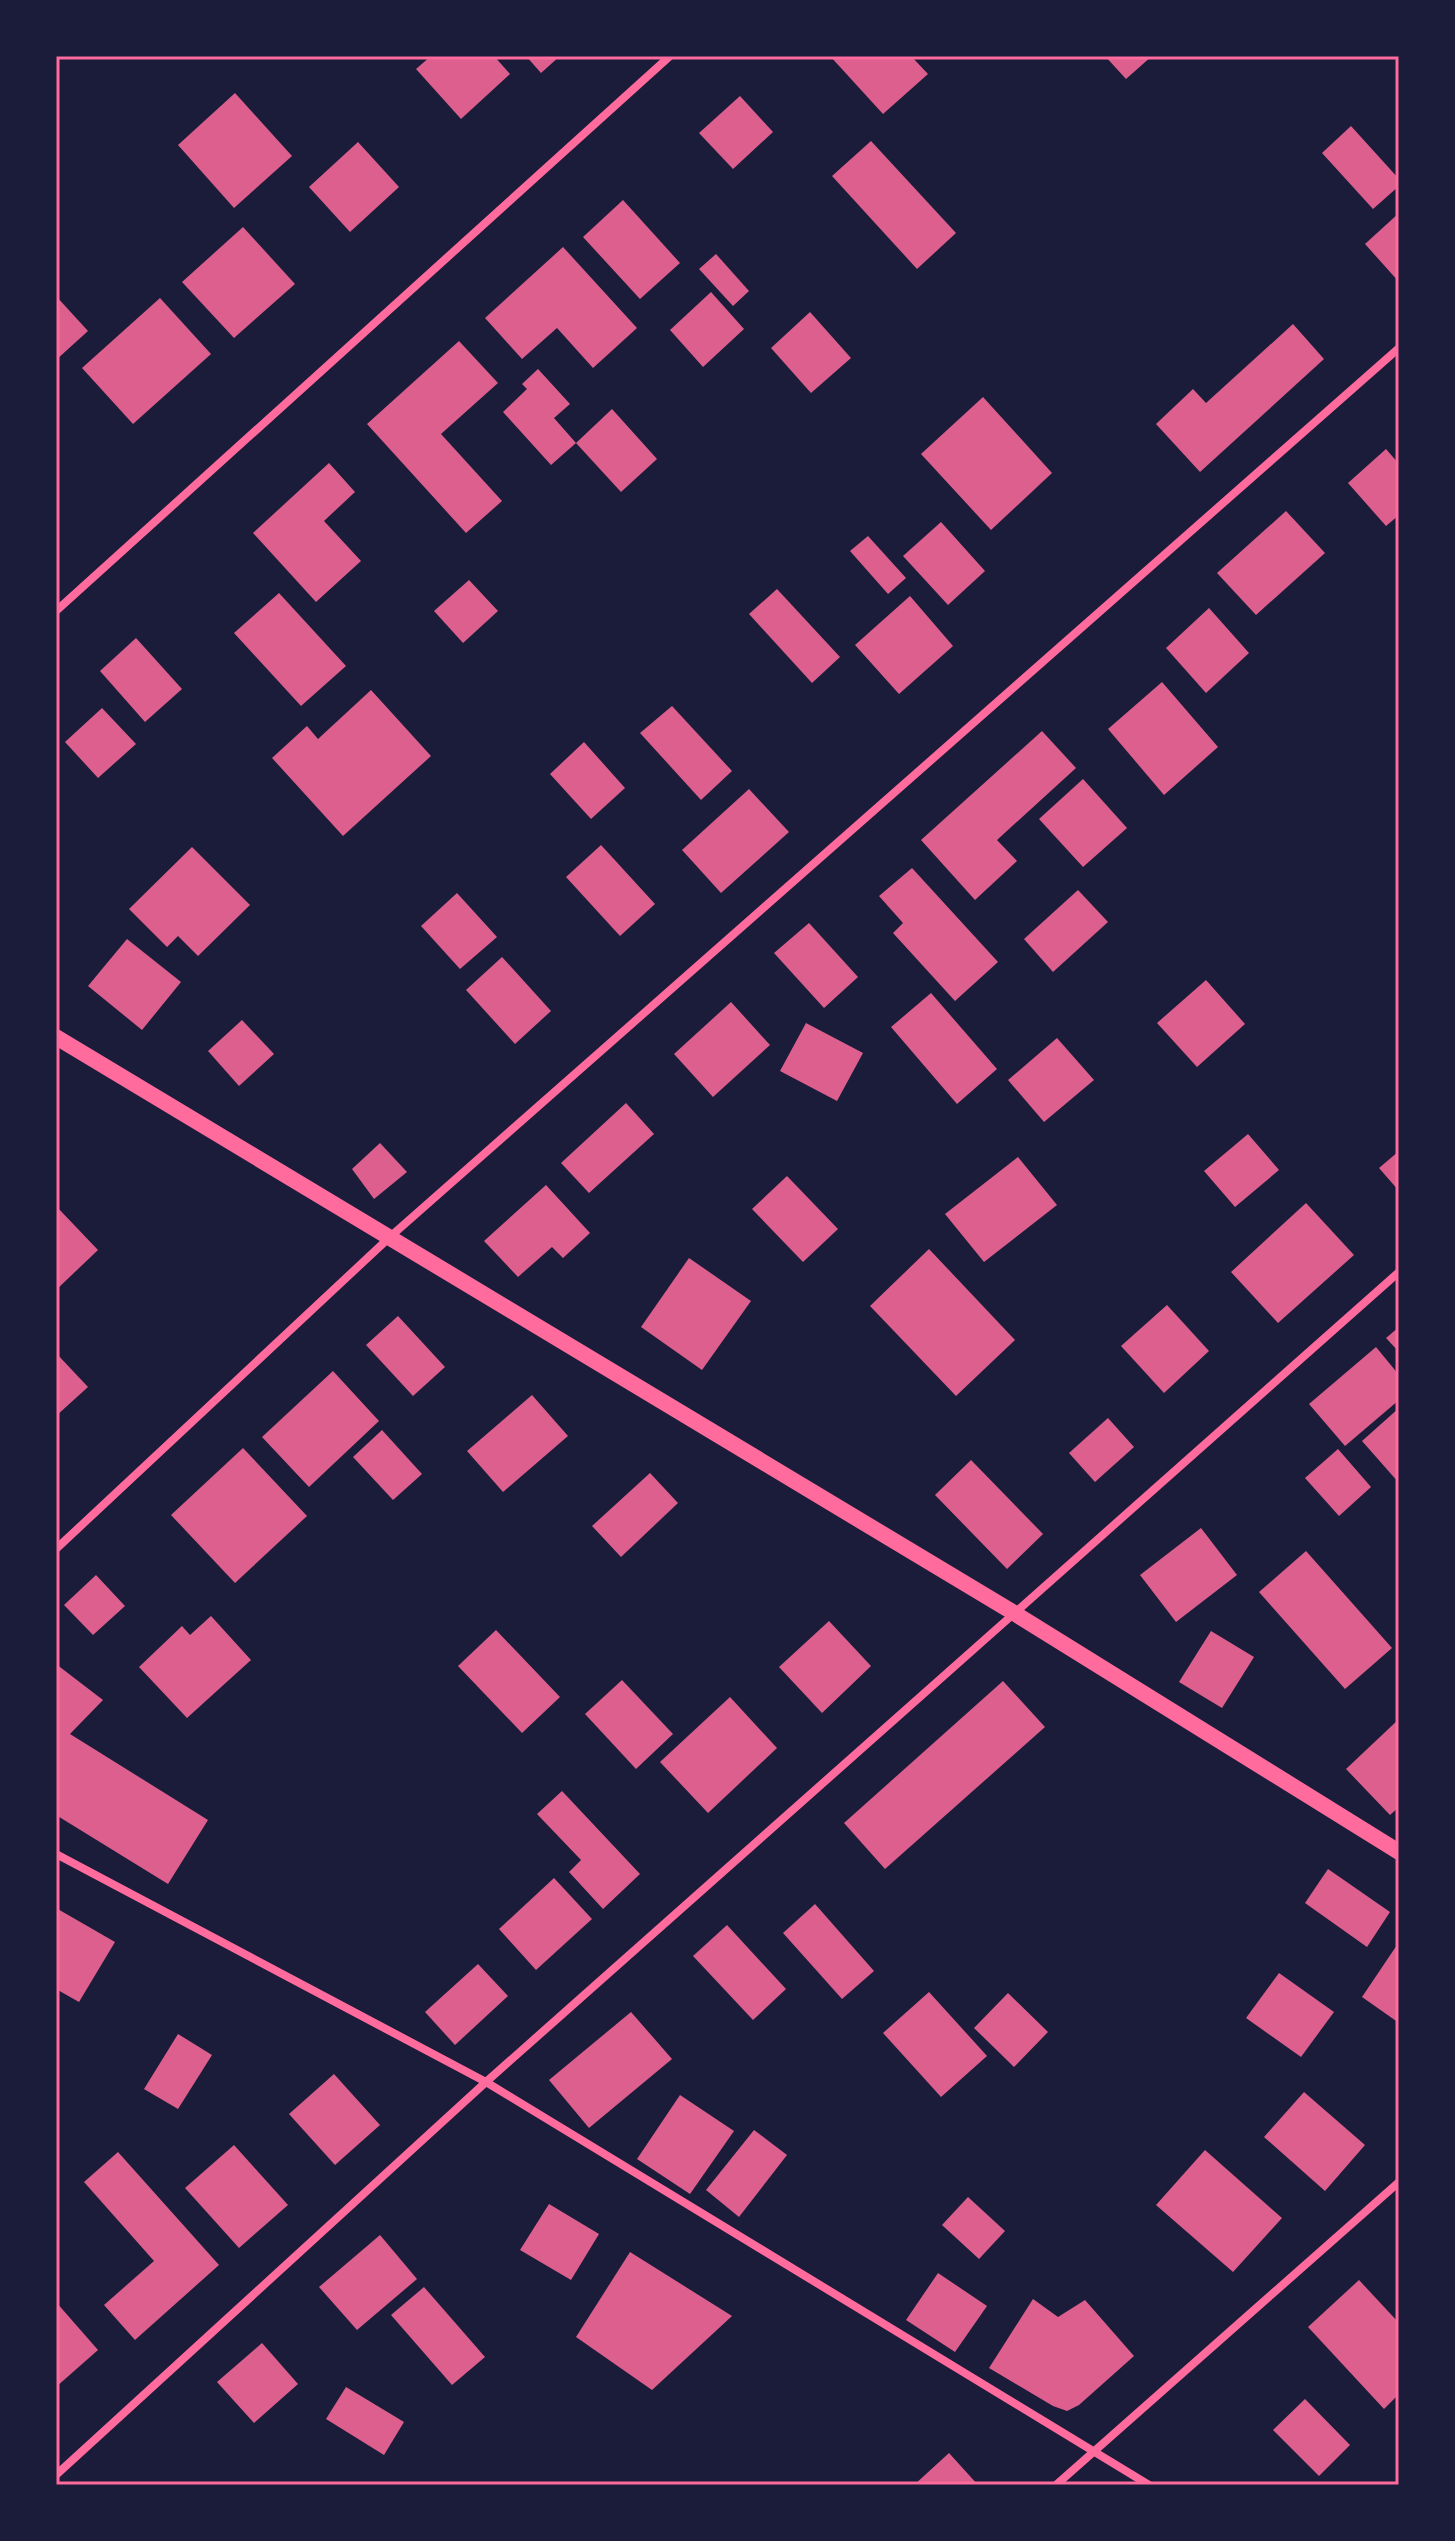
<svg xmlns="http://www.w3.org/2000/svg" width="1455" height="2541" font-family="'Exo 2',sans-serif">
  <rect width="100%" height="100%" fill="#1b1b3a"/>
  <g fill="#dd5f8e">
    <path d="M431,56H494L510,74L461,119L416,69Z"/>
    <path d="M526,56H560L541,73Z"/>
    <path d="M830,56H911L928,74L883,114Z"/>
    <path d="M1105,56H1152L1126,79Z"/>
    <path d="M235,93L292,156L234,208L178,145Z"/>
    <path d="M740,96L773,132L733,169L699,133Z"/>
    <path d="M1351,126L1399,179V186L1373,209L1322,153Z"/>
    <path d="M871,141L956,233L917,269L832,176Z"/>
    <path d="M358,142L399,187L350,232L309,187Z"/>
    <path d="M623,200L680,263L640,299L583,237Z"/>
    <path d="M1399,213V282L1365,244Z"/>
    <path d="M243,227L295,284L234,338L182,282Z"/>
    <path d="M563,247L637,328L593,368L557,328L522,359L485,318Z"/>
    <path d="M716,254L749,291L733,306L699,269Z"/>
    <path d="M711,292L744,329L703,367L670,330Z"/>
    <path d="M56,296L88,331L56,360Z"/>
    <path d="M160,298L211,354L133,424L82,368Z"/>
    <path d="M810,312L851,358L811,393L771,348Z"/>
    <path d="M1293,324L1324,359L1200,472L1156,424L1193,389L1206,403Z"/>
    <path d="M459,341L498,383L441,434L502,501L466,533L367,424Z"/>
    <path d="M538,369L570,404L554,418L576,443L551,465L503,412L527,389L522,384Z"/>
    <path d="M983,397L1052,473L991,530L921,454Z"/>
    <path d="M612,409L657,459L621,492L576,443Z"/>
    <path d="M1386,449L1399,464V515L1386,526L1348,483Z"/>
    <path d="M329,463L355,492L324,521L361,561L316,602L253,533Z"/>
    <path d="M1286,511L1325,553L1256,615L1217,573Z"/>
    <path d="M941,522L985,571L948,605L903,556Z"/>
    <path d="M868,536L906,578L888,594L850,551Z"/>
    <path d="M469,580L498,611L463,643L434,611Z"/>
    <path d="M777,589L840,657L812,683L749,614Z"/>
    <path d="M279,593L346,666L301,706L234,633Z"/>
    <path d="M910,596L953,646L899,694L855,645Z"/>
    <path d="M1209,608L1249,653L1206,693L1166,648Z"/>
    <path d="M136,638L182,689L145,722L100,671Z"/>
    <path d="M1162,682L1218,747L1164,795L1108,729Z"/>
    <path d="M371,690L431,756L343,836L272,758L307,726L318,739Z"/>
    <path d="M672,706L732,771L701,800L640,733Z"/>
    <path d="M102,708L136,744L98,778L65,742Z"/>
    <path d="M1042,731L1076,768L997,840L1017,861L975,900L921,840Z"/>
    <path d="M584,742L625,788L591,819L550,774Z"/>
    <path d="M1083,779L1127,828L1083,867L1039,819Z"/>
    <path d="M749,789L789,832L721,893L682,850Z"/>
    <path d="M601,845L655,904L620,936L566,877Z"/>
    <path d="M192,847L250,905L198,956L178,936L167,947L129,909Z"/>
    <path d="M912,868L998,962L955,1001L893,933L903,923L879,896Z"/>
    <path d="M1078,890L1108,922L1053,972L1024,939Z"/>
    <path d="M457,893L497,937L460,969L421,926Z"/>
    <path d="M809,923L858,977L824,1008L774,953Z"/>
    <path d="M127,939L181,982L142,1030L88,986Z"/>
    <path d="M502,957L551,1011L515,1044L466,990Z"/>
    <path d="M1206,980L1245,1024L1197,1067L1157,1023Z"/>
    <path d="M931,993L997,1069L957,1104L891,1027Z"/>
    <path d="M731,1002L770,1045L713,1097L674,1054Z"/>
    <path d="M242,1020L274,1054L239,1086L208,1051Z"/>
    <path d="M806,1023L863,1053L837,1101L780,1071Z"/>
    <path d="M1057,1038L1094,1080L1044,1122L1008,1080Z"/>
    <path d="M626,1103L654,1134L589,1193L561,1163Z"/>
    <path d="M1248,1134L1279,1170L1235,1207L1204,1171Z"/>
    <path d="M380,1143L407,1172L374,1199L352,1169Z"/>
    <path d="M1399,1151V1191L1379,1168Z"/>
    <path d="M1018,1157L1057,1205L984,1262L945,1214Z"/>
    <path d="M787,1176L838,1229L803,1262L752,1209Z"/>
    <path d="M546,1185L590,1233L563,1258L552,1247L518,1277L484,1241Z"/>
    <path d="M1306,1203L1354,1255L1278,1323L1231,1272Z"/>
    <path d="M56,1206L98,1250L56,1290Z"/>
    <path d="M929,1249L1015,1340L956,1396L870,1306Z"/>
    <path d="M689,1258L751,1301L702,1370L641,1327Z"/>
    <path d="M1167,1305L1209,1351L1164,1393L1121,1346Z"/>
    <path d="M398,1316L445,1367L413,1396L366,1345Z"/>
    <path d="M1399,1327V1352L1386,1338Z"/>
    <path d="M1376,1347L1399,1375V1400L1345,1446L1309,1404Z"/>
    <path d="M56,1353L88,1387L56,1416Z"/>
    <path d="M333,1371L379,1421L309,1487L262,1437Z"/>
    <path d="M532,1395L568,1436L503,1492L467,1451Z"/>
    <path d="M1399,1408V1483L1362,1441Z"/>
    <path d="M1108,1418L1134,1447L1095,1482L1069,1453Z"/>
    <path d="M382,1430L422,1474L393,1500L353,1457Z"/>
    <path d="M243,1448L307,1516L235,1583L171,1515Z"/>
    <path d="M1338,1449L1371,1487L1339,1516L1305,1478Z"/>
    <path d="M971,1460L1043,1534L1007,1569L935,1495Z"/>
    <path d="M650,1473L678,1503L621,1557L592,1526Z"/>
    <path d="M1201,1528L1237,1575L1176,1622L1140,1575Z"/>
    <path d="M1306,1551L1392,1648L1345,1689L1259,1592Z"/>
    <path d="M96,1575L125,1606L93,1635L64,1605Z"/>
    <path d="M211,1616L251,1660L187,1718L139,1667L182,1626L190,1635Z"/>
    <path d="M829,1621L871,1666L822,1713L779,1667Z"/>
    <path d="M496,1630L560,1697L522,1733L458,1666Z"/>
    <path d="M1211,1631L1254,1657L1222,1708L1179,1682Z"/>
    <path d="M56,1664L103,1700L70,1734L208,1820L168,1884L56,1815Z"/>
    <path d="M622,1680L673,1734L636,1769L585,1714Z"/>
    <path d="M1003,1681L1045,1727L885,1869L844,1823Z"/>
    <path d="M730,1697L777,1748L708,1813L660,1762Z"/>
    <path d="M1399,1719V1807L1390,1815L1346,1769Z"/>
    <path d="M562,1791L640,1874L603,1909L569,1872L581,1860L537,1814Z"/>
    <path d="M1328,1869L1390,1912L1367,1947L1305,1903Z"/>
    <path d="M554,1878L592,1919L536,1970L499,1929Z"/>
    <path d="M815,1904L874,1971L842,1999L783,1933Z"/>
    <path d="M56,1908L115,1942L79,2002L56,1989Z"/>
    <path d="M727,1925L786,1989L753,2020L693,1956Z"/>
    <path d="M1399,1942V2023L1362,1997Z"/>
    <path d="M478,1964L508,1996L455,2045L425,2012Z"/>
    <path d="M1279,1973L1334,2012L1301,2057L1246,2018Z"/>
    <path d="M929,1992L987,2056L941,2097L883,2033Z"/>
    <path d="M1008,1993L1048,2032L1014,2067L974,2028Z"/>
    <path d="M631,2012L672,2059L589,2128L549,2080Z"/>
    <path d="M178,2034L212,2055L178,2109L144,2089Z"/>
    <path d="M334,2074L380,2125L335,2165L289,2114Z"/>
    <path d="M1304,2092L1365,2145L1325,2191L1264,2137Z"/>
    <path d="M680,2095L734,2131L690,2194L637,2159Z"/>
    <path d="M754,2130L787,2155L739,2217L706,2190Z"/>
    <path d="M234,2145L288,2205L239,2248L185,2188Z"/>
    <path d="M1205,2150L1282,2218L1233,2272L1156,2205Z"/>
    <path d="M118,2152L219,2265L135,2340L104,2305L154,2261L84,2182Z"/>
    <path d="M968,2197L1005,2231L979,2259L942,2225Z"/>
    <path d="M549,2204L599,2234L571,2280L520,2250Z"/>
    <path d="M380,2235L417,2279L357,2330L319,2287Z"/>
    <path d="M630,2252L732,2316L652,2390L576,2337Z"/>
    <path d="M938,2273L987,2306L955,2352L906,2320Z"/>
    <path d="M1359,2280L1399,2323V2394L1384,2409L1308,2327Z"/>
    <path d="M424,2287L485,2357L452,2385L391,2315Z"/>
    <path d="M1033,2299L1058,2317L1085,2300L1134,2356L1079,2405L1067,2411L1053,2406L989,2368Z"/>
    <path d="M56,2302L98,2350L56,2387Z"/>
    <path d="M262,2343L298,2384L254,2423L217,2382Z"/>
    <path d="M346,2387L404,2422L384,2455L326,2419Z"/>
    <path d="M1305,2399L1350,2445L1319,2476L1273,2430Z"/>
    <path d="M949,2453L978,2485H914Z"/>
  </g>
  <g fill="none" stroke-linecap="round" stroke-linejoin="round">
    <g stroke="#ff6b9d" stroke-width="8">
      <path d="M56,611L670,56"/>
      <path d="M56,1549L391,1236L1399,348"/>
      <path d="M56,1854L486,2082L1149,2485"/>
      <path d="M56,2475L486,2082L1399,1272"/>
      <path d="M1056,2485L1399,2182"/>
    </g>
    <path stroke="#ff6b9d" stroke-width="16" d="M56,1037L1014,1613L1399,1852"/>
  </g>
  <rect width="1455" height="2541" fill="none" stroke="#1b1b3a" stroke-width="116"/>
  <rect x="58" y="58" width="1339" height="2425" fill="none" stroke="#ff6b9d" stroke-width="3"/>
</svg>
